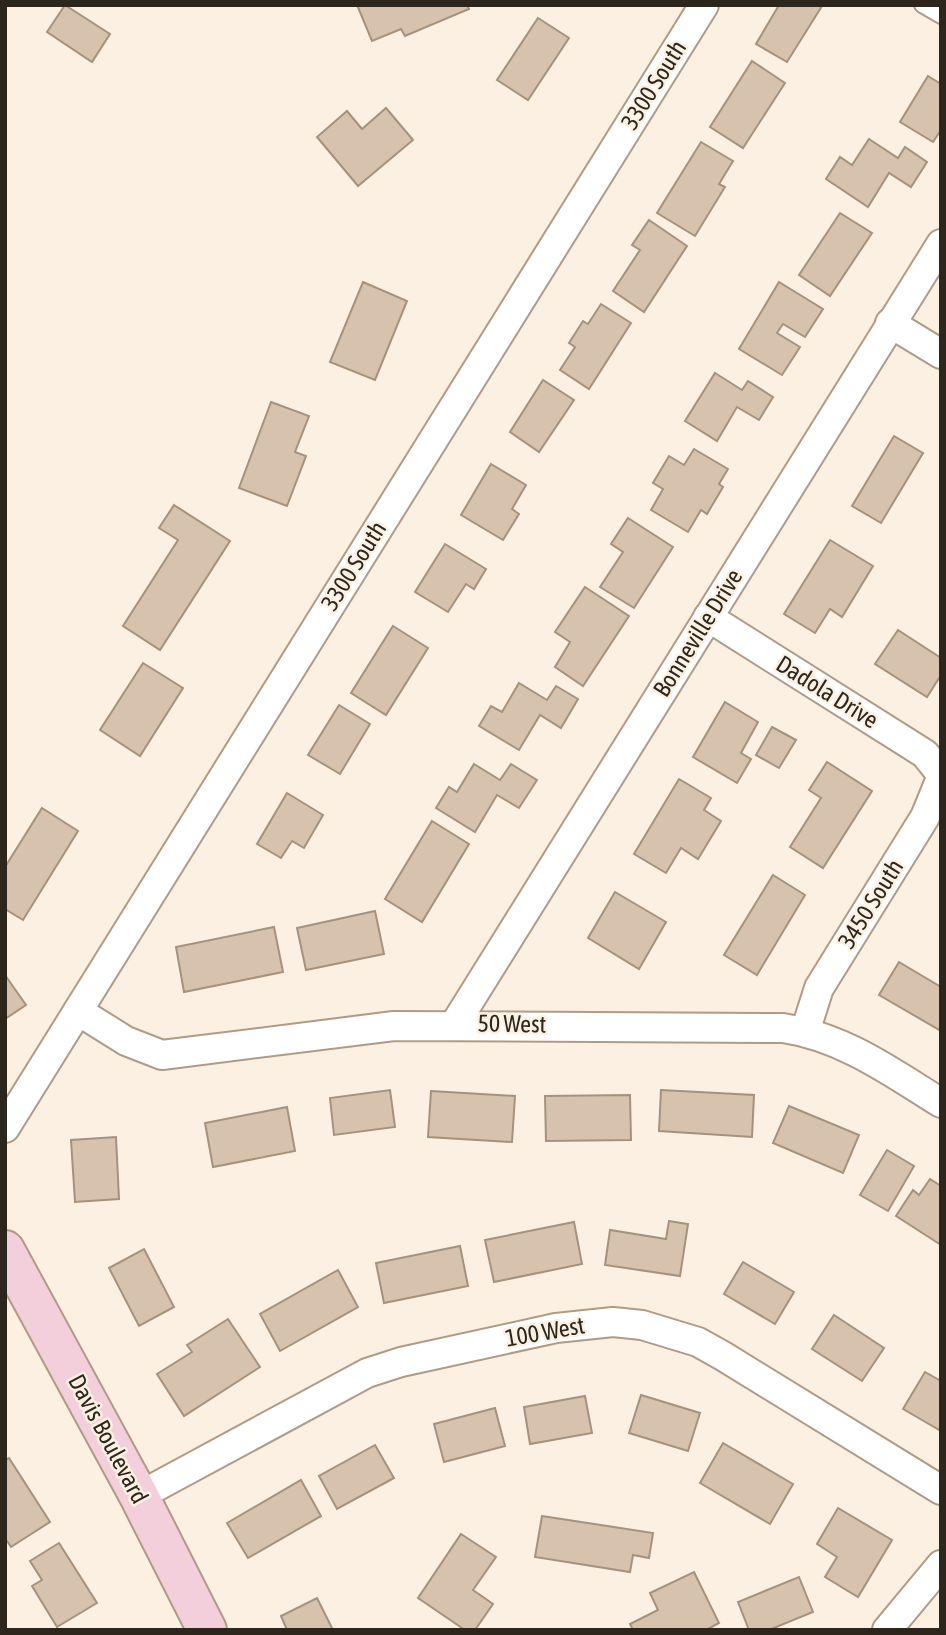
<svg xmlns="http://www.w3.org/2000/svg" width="946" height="1635" font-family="'Asap Condensed',sans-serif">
  <rect width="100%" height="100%" fill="#fcf0e2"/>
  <g fill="#d7c3ad" stroke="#a5927d" stroke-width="2">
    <path d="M65,5L110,34L92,62L47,32Z"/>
    <path d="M357,5H467L469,9L405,36L401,29L372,41Z"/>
    <path d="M779,5L822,6L787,62L756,44Z"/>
    <path d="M538,18L569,38L528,100L497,80Z"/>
    <path d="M752,61L785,83L743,148L710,127Z"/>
    <path d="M928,76L941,84V130L933,142L900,122Z"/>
    <path d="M386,108L413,140L358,186L317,137L347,111L362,129Z"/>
    <path d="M869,139L898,158L905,147L927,162L911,187L889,173L868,207L826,179L840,157L852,165Z"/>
    <path d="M701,142L733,161L719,184L725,187L695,236L657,213Z"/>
    <path d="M840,213L872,233L830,296L799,275Z"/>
    <path d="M649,220L687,246L644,312L613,291L640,250L632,245Z"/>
    <path d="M363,282L407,301L375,380L330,362Z"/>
    <path d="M779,282L823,309L805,337L783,324L777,333L800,347L782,375L739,349Z"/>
    <path d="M601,304L631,323L589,389L560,370L575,347L569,343L583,321L588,324Z"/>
    <path d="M715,373L742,390L748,381L773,397L759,420L737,407L717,441L685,421Z"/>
    <path d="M543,380L574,400L539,452L510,432Z"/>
    <path d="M271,402L309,416L295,452L306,456L287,506L239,488Z"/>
    <path d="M894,436L923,453L881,523L852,506Z"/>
    <path d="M694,449L728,469L719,484L723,487L707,514L701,510L688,532L651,510L663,489L653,483L669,456L684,465Z"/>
    <path d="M491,464L526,485L512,509L519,514L503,540L461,515Z"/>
    <path d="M174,505L230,541L160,650L123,626L178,540L159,528Z"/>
    <path d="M628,518L673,547L634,608L600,587L623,552L611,544Z"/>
    <path d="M830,540L873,566L842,617L830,609L815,633L784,614Z"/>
    <path d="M445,544L486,569L474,589L466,584L448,612L415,592Z"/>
    <path d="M585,587L629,616L583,686L555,667L570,642L555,632Z"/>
    <path d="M393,626L428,648L386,715L351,693Z"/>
    <path d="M898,630L941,658V675L927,697L875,664Z"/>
    <path d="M143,663L183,688L140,756L100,730Z"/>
    <path d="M519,683L547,700L556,686L578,699L561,728L540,715L519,750L479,726L491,706L502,712Z"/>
    <path d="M725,702L758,722L741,753L751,759L737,783L693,757Z"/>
    <path d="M339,705L370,724L340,774L308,755Z"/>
    <path d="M772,727L796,740L779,768L756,755Z"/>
    <path d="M827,762L872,791L823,868L790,847L821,798L809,790Z"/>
    <path d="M474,764L500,780L511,764L537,780L519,808L497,795L475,832L436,808L449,787L457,792Z"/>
    <path d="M679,779L711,798L704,810L721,821L698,859L681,848L666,873L634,854Z"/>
    <path d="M287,793L323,815L304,848L292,841L281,858L257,844Z"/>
    <path d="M42,808L78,831L23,920L5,909V867Z"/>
    <path d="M432,821L469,844L422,922L385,899Z"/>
    <path d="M773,875L805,895L757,975L724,955Z"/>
    <path d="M615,892L666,922L639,969L588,938Z"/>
    <path d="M375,911L384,954L306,970L297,928Z"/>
    <path d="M274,927L283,972L184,992L176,947Z"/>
    <path d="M899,962L941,987V1031L879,995Z"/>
    <path d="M5,975L26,1005L5,1019Z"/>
    <path d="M390,1090L395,1127L334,1135L330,1098Z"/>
    <path d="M661,1090L754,1095L752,1137L659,1131Z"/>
    <path d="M431,1091L515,1096L512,1142L428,1137Z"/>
    <path d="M630,1095L631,1140L546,1141L545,1096Z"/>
    <path d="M789,1106L859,1135L843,1173L773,1143Z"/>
    <path d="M287,1107L295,1151L213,1167L205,1123Z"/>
    <path d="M116,1137L119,1199L75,1202L71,1140Z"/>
    <path d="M887,1150L914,1166L888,1211L860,1195Z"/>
    <path d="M930,1179L941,1186V1245L896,1216L913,1190L919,1195Z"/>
    <path d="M669,1221L688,1224L680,1276L605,1265L610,1230L666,1239Z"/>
    <path d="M574,1222L582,1264L494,1282L485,1240Z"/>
    <path d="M460,1246L468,1286L384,1303L376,1263Z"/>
    <path d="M144,1249L174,1307L139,1326L109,1268Z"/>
    <path d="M743,1262L794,1292L775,1324L724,1294Z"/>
    <path d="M338,1270L358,1307L280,1351L260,1314Z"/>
    <path d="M834,1315L884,1348L862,1381L812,1349Z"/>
    <path d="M228,1319L260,1367L184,1416L157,1374L192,1352L187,1345Z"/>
    <path d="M925,1372L941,1381V1431L903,1409Z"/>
    <path d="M641,1395L700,1413L688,1451L629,1433Z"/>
    <path d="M585,1396L592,1433L530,1444L524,1407Z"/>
    <path d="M495,1408L505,1446L444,1462L434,1424Z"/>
    <path d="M723,1443L793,1484L770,1524L700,1483Z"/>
    <path d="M375,1445L394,1478L337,1509L319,1476Z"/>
    <path d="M9,1458L50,1522L11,1547L5,1538V1460Z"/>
    <path d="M301,1480L321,1516L248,1558L227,1523Z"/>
    <path d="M838,1508L892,1540L858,1597L825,1577L837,1557L817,1544Z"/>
    <path d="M542,1516L653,1533L649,1558L633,1555L630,1572L535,1557Z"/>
    <path d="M461,1534L496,1557L473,1590L493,1604L475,1630H465L418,1598Z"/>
    <path d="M59,1543L97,1603L57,1627L32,1586L42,1580L30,1561Z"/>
    <path d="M694,1572L719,1623L706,1630H633L630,1624L658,1610L650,1593Z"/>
    <path d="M799,1577L813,1612L769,1630H749L738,1602Z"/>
    <path d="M317,1598L333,1630H287L281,1616Z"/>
  </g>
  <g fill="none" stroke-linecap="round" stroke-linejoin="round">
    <g stroke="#af9b86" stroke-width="18">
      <path id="lane" d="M922,5L941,16"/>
    </g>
    <g stroke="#af9b86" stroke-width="32">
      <g id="street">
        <path d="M890,323L941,354"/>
        <path d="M708,617L914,747L925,754L941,774"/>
        <path d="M78,1011L126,1041L162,1055L394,1026L783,1028C843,1037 890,1071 941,1103"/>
        <path d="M455,1024L941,244"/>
        <path d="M805,1032L819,988L925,817L941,778"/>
        <path d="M5,1128L704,5"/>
        <path d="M139,1496L367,1373L401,1362L556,1328L613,1322L642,1325L698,1342L723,1356L941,1490"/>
        <path d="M887,1630L941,1565"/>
      </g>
    </g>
    <g stroke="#af9b86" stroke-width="42">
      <path id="secondary" d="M5,1250L139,1496L207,1630"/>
    </g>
    <use href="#lane" stroke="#fff" stroke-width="14"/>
    <use href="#street" stroke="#fff" stroke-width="28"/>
    <use href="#secondary" stroke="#f3cfdc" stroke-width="38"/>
  </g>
  <g text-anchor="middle" stroke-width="5" stroke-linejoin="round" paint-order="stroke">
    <g font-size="24" fill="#2d261d" stroke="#fcf0e2">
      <text transform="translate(654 85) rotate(-58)" y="8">3300 South</text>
      <text transform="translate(354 566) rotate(-58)" y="8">3300 South</text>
      <text transform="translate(698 633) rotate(-58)" y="8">Bonneville Drive</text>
      <text transform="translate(827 692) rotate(32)" y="8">Dadola Drive</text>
      <text transform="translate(871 904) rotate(-58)" y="8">3450 South</text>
      <text transform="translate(512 1024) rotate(1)" y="8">50 West</text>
      <text transform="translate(545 1332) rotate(-10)" y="8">100 West</text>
      <text transform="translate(108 1439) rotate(62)" y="8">Davis Boulevard</text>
    </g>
  </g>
  <rect width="946" height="1635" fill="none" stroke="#2d261d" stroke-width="14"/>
</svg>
